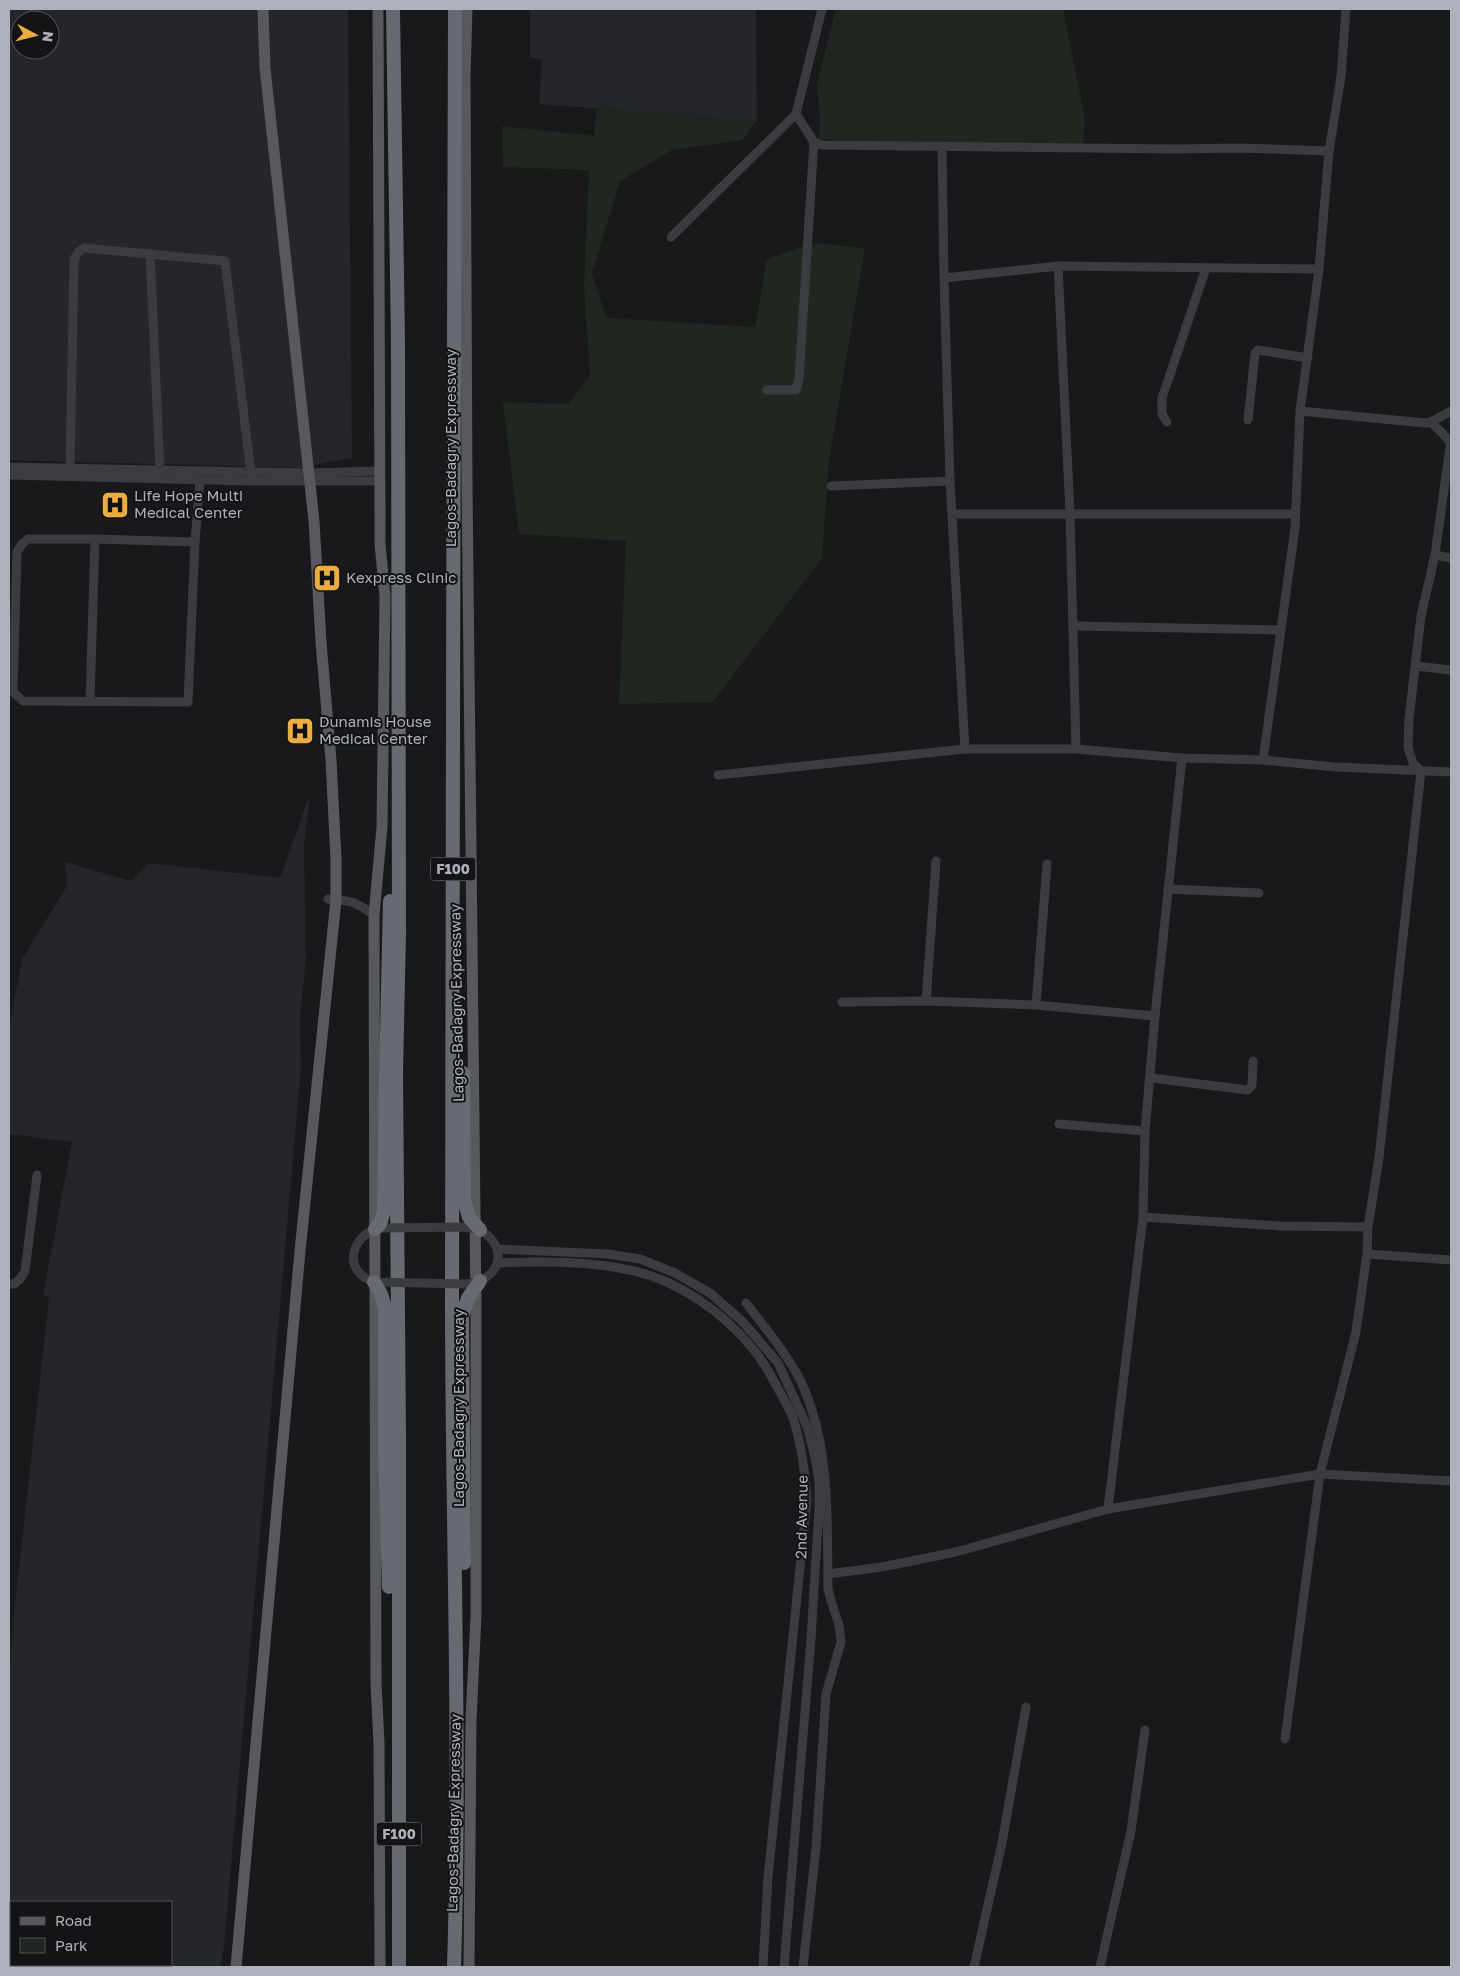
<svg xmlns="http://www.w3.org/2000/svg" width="1460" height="1976" font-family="'Golos Text',sans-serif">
  <rect width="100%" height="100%" fill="#19191c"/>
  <g fill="#252629" fill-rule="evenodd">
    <path d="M9,9H348L352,458L298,468L9,460ZM20,20H50V50H20Z"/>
    <path d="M530,9H756L757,121L539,104L542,60L530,57Z"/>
    <path d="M310,794L304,847L306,958L300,1019L301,1067L224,1947L220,1967H9V1686L13,1622L49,1298L43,1295L72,1142L9,1134V1028L22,959L67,886L65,862L131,881L149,863L280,878ZM11,1902H171V1965H11Z"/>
  </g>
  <g fill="#1f2720">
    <path d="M836,9H1063L1085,119L1082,151L948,149L819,139L820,119L817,83Z"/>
    <path d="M597,107L757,121L742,140L672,150L620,181L592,273L606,318L755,327L767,259L815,243L865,248L829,460L822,558L713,702L619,704L626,541L519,534L503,402L568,404L590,376L584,287L589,170L503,167L502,126L594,136Z"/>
  </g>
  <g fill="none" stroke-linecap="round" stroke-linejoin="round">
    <g stroke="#3b3c40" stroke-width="9">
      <path d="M822,9L796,114L814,142L822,145L1175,149L1240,148L1329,151"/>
      <path d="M942,146L944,278L950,481L965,749"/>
      <path d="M671,237L796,114"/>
      <path d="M150,253L160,470"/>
      <path d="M1058,266L1070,513L1076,749"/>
      <path d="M944,278L1058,266L1319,269"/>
      <path d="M767,390H796L799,379L814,142"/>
      <path d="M1300,411L1425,423L1431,422L1451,411"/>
      <path d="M1248,420L1255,353L1258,350L1308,358"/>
      <path d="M1167,422L1162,414V398L1206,268"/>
      <path d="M1431,422L1451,442"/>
      <path d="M9,467L309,473L380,471"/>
      <path d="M70,469L74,259L79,251L84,248L225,261L251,473"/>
      <path d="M9,475L251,481H380"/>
      <path d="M831,486L950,481"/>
      <path d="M952,514H1294"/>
      <path d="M195,542L95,539H28L22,544L17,552L13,692L23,701L188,702L195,542L200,480"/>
      <path d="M1435,555L1451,558"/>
      <path d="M1074,626L1281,630"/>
      <path d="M1416,666L1451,670"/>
      <path d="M90,701L95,539"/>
      <path d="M1263,760L1335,767L1451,772"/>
      <path d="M718,775L965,749H1076L1182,758L1263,760L1295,528L1300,411L1319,269L1329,151L1341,77L1346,9"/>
      <path d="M1168,889L1259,893"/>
      <path d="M328,899C351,900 356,902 374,915"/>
      <path d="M926,1001L936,861"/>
      <path d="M842,1002L926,1001L1036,1005L1155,1016L1182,758"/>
      <path d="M1036,1005L1047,864"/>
      <path d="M1151,1078L1248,1090L1252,1085L1253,1061"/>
      <path d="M1059,1124L1145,1131"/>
      <path d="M1143,1217L1280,1226L1368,1227"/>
      <path d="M480,1230C503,1243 505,1269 480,1281"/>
      <path d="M497,1249L608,1254L640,1259L675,1273L710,1293L743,1322L778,1363L807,1426L816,1462L819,1483V1508L811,1639L784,1967"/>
      <path d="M1367,1254L1451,1260"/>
      <path d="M497,1263C541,1261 592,1261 634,1271C679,1281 724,1313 753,1349C764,1362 773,1379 781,1394C785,1402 790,1410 793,1418C802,1445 805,1472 807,1500L768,1877L763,1967"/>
      <path d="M374,1282C344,1272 349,1240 375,1229"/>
      <path d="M9,1284H14L20,1279L25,1271L37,1175"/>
      <path d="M746,1303C764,1326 790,1358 802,1384C831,1448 827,1520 828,1589L832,1604L839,1625L841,1642L826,1694L816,1848L803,1967"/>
      <path d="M1108,1509L1143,1217L1145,1131L1155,1016"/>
      <path d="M828,1574L882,1567L956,1552L1108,1509L1320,1474L1451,1481"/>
      <path d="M1285,1739L1320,1474L1356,1332L1367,1254L1368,1227L1379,1158L1421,771L1413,763L1408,748L1409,719L1421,616L1435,555L1451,439"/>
      <path d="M974,1967L1002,1843L1026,1707"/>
      <path d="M1100,1967L1131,1831L1145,1730"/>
    </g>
    <g stroke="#57595f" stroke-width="11">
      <path d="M378,9L380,513V544L385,596L382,827L374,915L376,1683L379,1743L380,1967"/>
      <path d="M467,9L465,74L467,485L476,1305V1615L471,1720L469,1967"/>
      <path d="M236,1967L300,1251L336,900V859L331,760L321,642L314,521L265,68L263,9"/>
    </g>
    <g stroke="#676a71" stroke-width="14">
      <path d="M393,9L398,342L399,933L396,1073L399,1437V1967"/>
      <path d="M386,1076L390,901"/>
      <path d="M463,1443L464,1563"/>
      <path d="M385,1444L389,1587"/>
      <path d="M454,1967C461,1744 452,1521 452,1298C453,868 453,439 455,9"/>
    </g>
    <g stroke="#3b3c40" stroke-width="9">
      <path d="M375,1229L382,1228L465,1227L480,1230"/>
      <path d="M374,1282L466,1284L480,1281"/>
    </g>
    <g stroke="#676a71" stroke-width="14">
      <path d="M463,1073L464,1200L469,1217L480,1230"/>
      <path d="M375,1229L380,1224L384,1211L386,1076"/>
      <path d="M374,1282L381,1294L385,1308V1444"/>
      <path d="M463,1443L462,1316L468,1298L480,1281"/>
    </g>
  </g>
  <defs>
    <g id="hospital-square" transform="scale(1.4375)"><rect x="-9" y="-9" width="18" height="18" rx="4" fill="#edac40" stroke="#141417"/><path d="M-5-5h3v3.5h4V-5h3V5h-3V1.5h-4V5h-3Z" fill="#111"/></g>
  </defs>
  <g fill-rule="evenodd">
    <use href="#hospital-square" x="115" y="505"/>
    <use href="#hospital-square" x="327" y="578"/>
    <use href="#hospital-square" x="300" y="731"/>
  </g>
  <g text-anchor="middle" stroke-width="4" stroke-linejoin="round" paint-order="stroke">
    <g fill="#141417" stroke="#7e828a" stroke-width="1">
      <rect x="430.5" y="857.5" width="45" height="23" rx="4"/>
      <rect x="376.5" y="1822.5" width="45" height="23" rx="4"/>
    </g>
    <g font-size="14" font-weight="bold" fill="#acb1bb">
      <text x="453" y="874">F100</text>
      <text x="399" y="1839">F100</text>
    </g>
    <g font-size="15" fill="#acb1bb" stroke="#141417">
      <text transform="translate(451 448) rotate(-90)" y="5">Lagos-Badagry Expressway</text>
      <text transform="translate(457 1003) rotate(-91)" y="5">Lagos-Badagry Expressway</text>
      <text transform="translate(459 1408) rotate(-90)" y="5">Lagos-Badagry Expressway</text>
      <text transform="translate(802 1517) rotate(-89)" y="5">2nd Avenue</text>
      <text transform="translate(454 1813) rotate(-89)" y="5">Lagos-Badagry Expressway</text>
    </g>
    <g font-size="15" fill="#acb1bb" stroke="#141417" text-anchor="start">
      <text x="134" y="501">Life Hope Multi<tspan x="134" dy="17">Medical Center</tspan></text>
      <text x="346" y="583">Kexpress Clinic</text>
      <text x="319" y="727">Dunamis House<tspan x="319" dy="17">Medical Center</tspan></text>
    </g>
  </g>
  <rect width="1460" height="1976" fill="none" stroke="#acb1bb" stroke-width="20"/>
  <rect x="10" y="1901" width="162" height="65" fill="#141417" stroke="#515359"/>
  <rect x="20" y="1917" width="25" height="8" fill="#57595f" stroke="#515359"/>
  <text x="55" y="1926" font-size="15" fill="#acb1bb">Road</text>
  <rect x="20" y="1938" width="25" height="15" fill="#1f2720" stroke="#515359"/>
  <text x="55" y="1951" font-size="15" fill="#acb1bb">Park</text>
  <g transform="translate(35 35) rotate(97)"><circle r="24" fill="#141417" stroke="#515359"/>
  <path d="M0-4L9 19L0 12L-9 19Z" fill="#edac40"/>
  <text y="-8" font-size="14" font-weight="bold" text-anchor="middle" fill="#acb1bb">N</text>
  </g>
</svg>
